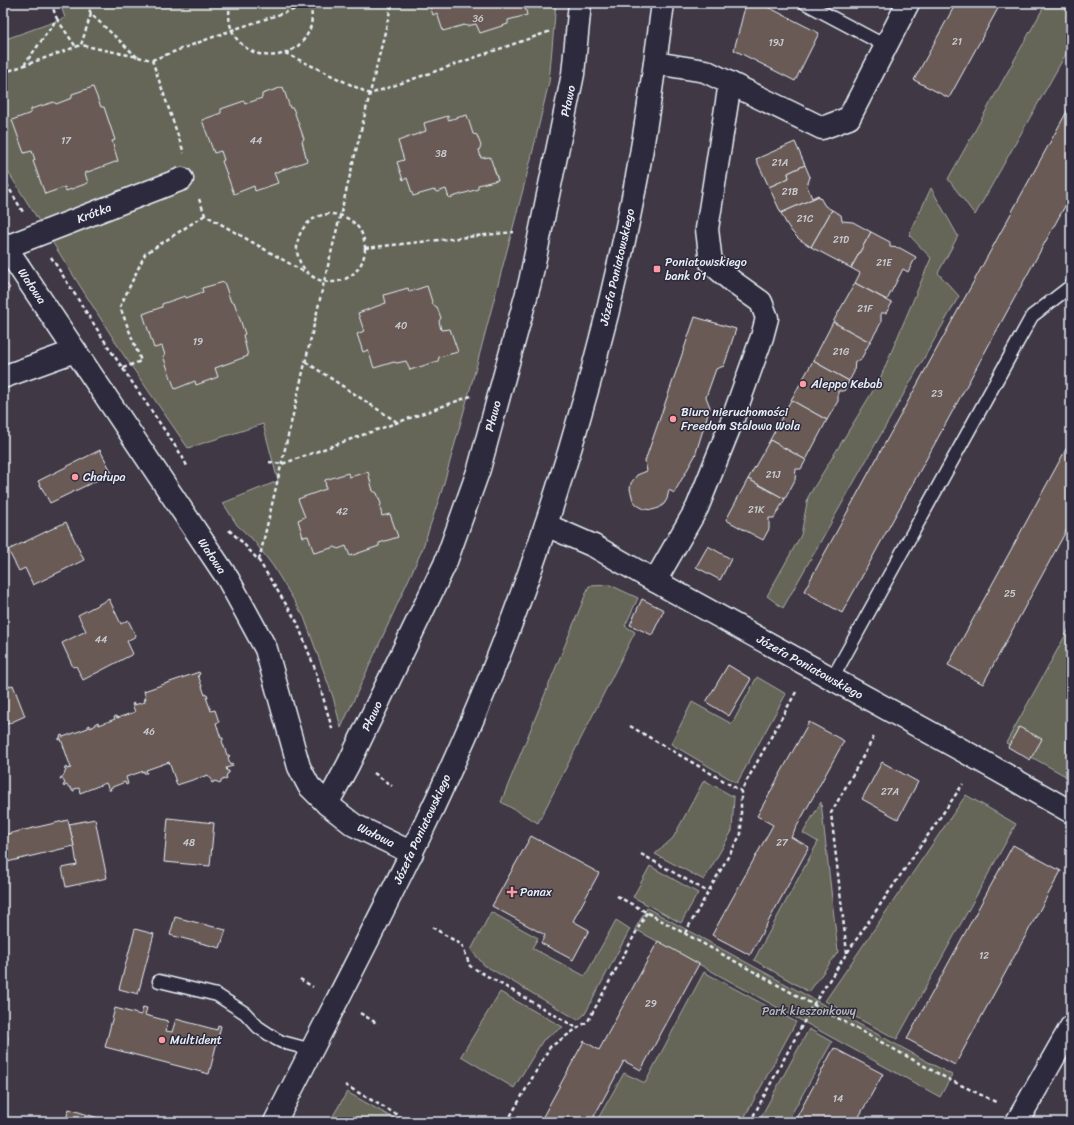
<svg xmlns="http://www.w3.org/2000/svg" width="1074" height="1125" font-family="Sriracha,sans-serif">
  <rect width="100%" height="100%" fill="#403845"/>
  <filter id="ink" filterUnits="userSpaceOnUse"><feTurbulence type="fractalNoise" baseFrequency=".025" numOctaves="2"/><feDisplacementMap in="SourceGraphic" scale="8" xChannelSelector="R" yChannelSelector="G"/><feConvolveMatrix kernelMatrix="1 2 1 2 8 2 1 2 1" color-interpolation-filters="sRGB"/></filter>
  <g filter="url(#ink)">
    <g fill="#656658" stroke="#a6aca8">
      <path d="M60,3H556L549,82L530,163L477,364L442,490L422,550L341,728L333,697L304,617L273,566L254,541L237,525L223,503L278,481L263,424L188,448L123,354L3,164V40L65,18Z"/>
      <path d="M1046,3H1071V45L975,215L948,179Z"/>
      <path d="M931,188L958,236L938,273L959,296L783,608L767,596L801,535L808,497L879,381L931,258L909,235Z"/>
      <path d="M610,585L638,598L625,626L635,632L538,823L501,802L589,586Z"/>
      <path d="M1071,625V779L1006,743Z"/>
      <path d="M757,677L786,694L737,783L671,744L692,702L732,724Z"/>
      <path d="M704,780L734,797L732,831L704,880L655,854L673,838Z"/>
      <path d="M966,795L1016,824L897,1039L825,1001Z"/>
      <path d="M821,802L838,952L809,992L754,960L818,842L803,833Z"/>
      <path d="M650,866L698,893L681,923L633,897Z"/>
      <path d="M647,908L952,1075L940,1097L635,929Z"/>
      <path d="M491,912L538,938L532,948L585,976L616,920L630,929L585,1014L578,1020L484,965L471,950Z"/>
      <path d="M704,972L796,1022L742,1122H596L624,1073L645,1083Z"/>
      <path d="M500,992L563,1027L543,1040L514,1088L461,1056Z"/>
      <path d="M809,1029L832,1042L787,1122H758Z"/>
      <path d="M347,1092L400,1122L330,1121Z"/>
    </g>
    <g fill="#695a57" stroke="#e8f1f8">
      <path d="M429,3H524L527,15L508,20V24L480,33L476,24L467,26L464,25L443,31L437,13L433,15Z"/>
      <path d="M746,3H760L819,33L795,81L734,50Z"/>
      <path d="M956,3H1001L949,98L914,80Z"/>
      <path d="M93,87L101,107H104L115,140L112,141L118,161L85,173L88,183L66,191L65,187L45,194L33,161L35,160L32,151L24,153L12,120L31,113V109L54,102L56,104L72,98V94Z"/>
      <path d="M283,87L290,108H293L304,139L302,141L307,161L274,173L278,183L255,191L254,186L234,194L222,161L224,160L221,151L214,153L202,120L221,113V109L244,101L245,104L262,98V94Z"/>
      <path d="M1071,104V195L842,613L804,591Z"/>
      <path d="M467,115L473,134L477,135L481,146L479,150L481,158L490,157L498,180L478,185V189L449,198L446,189L437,192L434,190L413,196L407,178L403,180L397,162L404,160L398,141L426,131L424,123L448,116V120Z"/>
      <path d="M795,142L805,165L788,173L789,178L769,187L756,159Z"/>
      <path d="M805,165L810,177L807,186L812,198L818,195L819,196L781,213L769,187L789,178L788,173Z"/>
      <path d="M819,196L825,206L832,210L811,247L799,239L792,232L786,223L781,213Z"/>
      <path d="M832,210L841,215L842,221L853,222L871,232L851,268L811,247Z"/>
      <path d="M871,232L890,242V247L900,248L916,257L908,272L903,269L887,300L855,283L860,273L851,268Z"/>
      <path d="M3,279L10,288L3,293Z"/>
      <path d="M224,282L231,302H234L245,334L243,335L248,356L215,368L218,377L196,385L195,381L175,389L163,356L165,355L162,346L154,348L143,314L162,307V304L185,296L186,298L203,292L202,288Z"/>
      <path d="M855,283L892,303L886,313H881V323L870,342L833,322Z"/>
      <path d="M427,286L433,305L437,307L441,318L439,321L441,330L450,329L458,352L439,357L438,361L410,370L406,361L397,363L394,362L374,368L368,350L363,352L357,334L364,331L358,313L386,303L384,295L408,288L409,292Z"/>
      <path d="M695,317L736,329L724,366L716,369L706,397L710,407L695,456L674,493L669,490L667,499L664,504L659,508L652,510L644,509L637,505L633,500L630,489L631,483L637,475L647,471L645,461Z"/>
      <path d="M833,322L870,342L860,361H855L854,372L849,381L813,361Z"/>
      <path d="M813,361L849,381L844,391H838V401L827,420L791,400Z"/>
      <path d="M791,400L827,420L806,460L770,440Z"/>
      <path d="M770,440L806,460L801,469H796L795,480L785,499L748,479Z"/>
      <path d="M1071,440V522L983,684L948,665Z"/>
      <path d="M100,450L112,473L50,503L38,481Z"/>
      <path d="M368,472L373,491L377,493L381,504L380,507L382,516L390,514L398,537L379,543V546L350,556L346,546L338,549L335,547L314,553L308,536L303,537L298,520L305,517L298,499L326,489L325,480L348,473L349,477Z"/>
      <path d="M748,479L785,499L774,518H769V529L763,540L726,520Z"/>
      <path d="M66,522L84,560L33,585L25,568L19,571L8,550Z"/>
      <path d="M708,546L731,559L720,580L696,567Z"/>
      <path d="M109,599L121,624L128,620L136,636L127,641L133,654L83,680L76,666L73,667L62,643L86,631L78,615Z"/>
      <path d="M642,599L664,610L652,635L630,625Z"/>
      <path d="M728,665L751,679L729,716L706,702Z"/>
      <path d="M199,672L200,674L198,675L205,695L207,694L208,697H206L211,711L215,710L219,722L216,723L221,738H223V740L222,741L227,755H229L230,756L228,757L230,765L232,764L233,766L226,768L227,771H229V773L227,774L226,777L227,779L226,780L224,779L221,781V783L219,784L218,782L214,781L213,783L211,782L212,780L208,775L177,785L169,762L146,770L147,773H144V771L126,777L128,784L126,785L125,782L110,788L111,790H109L106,783L80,793L79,788L74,789V791H72V789L66,785L64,787L63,785L65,784L63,779H60L61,777H63L66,770L64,769L66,767L67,769L71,768L61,739L59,740V738H61L60,736L62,735L63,737L88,728V726L90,725V728L96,725V723L98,722L99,725L115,719L114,717L116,716L117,718L135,712L132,704L134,703V705L145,702L144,699H146L144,691Z"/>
      <path d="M13,685L25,716L3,726V689Z"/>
      <path d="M809,722L844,741L791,837L809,847L750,955L712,935L773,825L757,816Z"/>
      <path d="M1019,727L1042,739L1030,760L1008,747Z"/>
      <path d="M882,762L918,782L898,819L862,799Z"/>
      <path d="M168,818L214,823L210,866L164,862Z"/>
      <path d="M95,819L107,878L66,887L62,868L77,865L74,846L69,824Z"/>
      <path d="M68,820L74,846L3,863V835Z"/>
      <path d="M531,836L599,873L573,921L589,930L573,960L541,943L545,935L492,906Z"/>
      <path d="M1013,845L1061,871L955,1065L907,1039Z"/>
      <path d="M175,917L226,930L220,948L170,935Z"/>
      <path d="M135,929L154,934L138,994L119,989Z"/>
      <path d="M658,941L699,964L641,1070L624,1061L591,1122H540L584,1041L599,1050Z"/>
      <path d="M143,1007L147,1008L145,1015L168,1021L166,1031L172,1032L176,1019L217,1030L218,1025L221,1026L209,1074L105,1047L115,1008L141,1015Z"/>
      <path d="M3,1036L8,1037L3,1055Z"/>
      <path d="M834,1048L883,1074L856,1122H794Z"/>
      <path d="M69,1109L111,1122H65Z"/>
    </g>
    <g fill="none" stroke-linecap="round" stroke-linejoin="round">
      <g stroke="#e8f1f8" stroke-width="15">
        <g id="service">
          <path d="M805,3L886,46"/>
          <path d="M832,679L1032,316L1071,286"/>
          <path d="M159,981L217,995L245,1013L258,1027L276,1039L282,1042L312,1050"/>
        </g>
      </g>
      <g stroke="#e8f1f8" stroke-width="25">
        <g id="minor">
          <path d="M655,63L705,71L822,128L849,118L908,3"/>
          <path d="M3,243L228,579L266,649L299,767L309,786L327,804L354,825L412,853"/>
          <path d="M6,247L182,179"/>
          <path d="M3,377L75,351"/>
          <path d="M546,525L594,546L655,581L978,759L1071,812"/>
          <path d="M655,581L697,508L732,421L762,337L767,318L761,302L733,282L711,263L707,229L730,83"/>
          <path d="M327,804L348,765L445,564L479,469L530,282L573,74L580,3"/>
          <path d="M1017,1122L1071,1027"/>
        </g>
      </g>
      <g stroke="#e8f1f8" stroke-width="25">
        <path id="tertiary" d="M275,1122C354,965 439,811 502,647C559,499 605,342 635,187C647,126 655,64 663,3"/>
      </g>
      <g stroke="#e8f1f8" stroke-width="2.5" stroke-dasharray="4 3" stroke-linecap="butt">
        <path d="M87,3L91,14"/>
        <path d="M230,3C229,12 228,21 232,30C234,37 240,43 245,47C266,63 298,56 309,31C313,22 312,13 310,3"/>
        <path d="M57,19L76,47"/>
        <path d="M285,53L370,94L551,31"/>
        <path d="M137,57L91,14L81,45L152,60L184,153"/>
        <path d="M152,60L232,30L314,3"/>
        <path d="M24,65L57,19L51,3"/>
        <path d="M3,73L81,45"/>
        <path d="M3,178L23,212"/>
        <path d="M199,199L205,215L306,273"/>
        <circle cx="331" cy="248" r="34"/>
        <path d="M365,248L514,232"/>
        <path d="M51,257L111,351L182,456L187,466"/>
        <path d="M306,362L397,422"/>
        <path d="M123,368L141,361L120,307L145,254L205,215"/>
        <path d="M269,462L282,464L471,396"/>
        <path d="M229,530L242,542L259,561L297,622L315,669L333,732"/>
        <path d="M259,560L324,282L392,3"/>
        <path d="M630,726L741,791"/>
        <path d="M374,773L392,786"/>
        <path d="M641,854L708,892"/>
        <path d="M617,896L946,1078L998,1103"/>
        <path d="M432,927L462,945L470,966L577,1028"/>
        <path d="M685,933L741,834V791L796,692"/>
        <path d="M847,953L831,813L875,735"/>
        <path d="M300,979L313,987"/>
        <path d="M360,1013L378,1024"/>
        <path d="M345,1085L410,1122"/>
        <path d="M507,1122L550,1047L588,1021L647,912"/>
        <path d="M750,1122L813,1005L847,953L963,784"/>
      </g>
      <use href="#service" stroke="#2f2a3d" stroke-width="12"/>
      <use href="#minor" stroke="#2f2a3d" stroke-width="22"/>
      <use href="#tertiary" stroke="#2f2a3d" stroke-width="22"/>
    </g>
  </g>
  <g fill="#ff9aa2" stroke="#2f2a3d" stroke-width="1.5">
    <rect x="653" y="265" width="8" height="8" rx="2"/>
    <circle cx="803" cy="384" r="4"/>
    <circle cx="673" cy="419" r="4"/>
    <circle cx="75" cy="477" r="4"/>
    <path d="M510 886h4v4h4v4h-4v4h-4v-4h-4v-4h4z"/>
    <circle cx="162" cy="1040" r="4"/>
  </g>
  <g text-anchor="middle" stroke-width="3" stroke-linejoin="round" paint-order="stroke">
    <g font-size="10" fill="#c8cbd0">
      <text x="478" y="22">36</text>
      <text x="957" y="45">21</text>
      <text x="776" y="46">19J</text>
      <text x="66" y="144">17</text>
      <text x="256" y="144">44</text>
      <text x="441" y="157">38</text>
      <text x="780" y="166">21A</text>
      <text x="790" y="195">21B</text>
      <text x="805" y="222">21C</text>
      <text x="841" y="243">21D</text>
      <text x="884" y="266">21E</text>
      <text x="865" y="312">21F</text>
      <text x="401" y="329">40</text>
      <text x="198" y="345">19</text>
      <text x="841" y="355">21G</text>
      <text x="937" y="397">23</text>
      <text x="773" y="478">21J</text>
      <text x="756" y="513">21K</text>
      <text x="342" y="515">42</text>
      <text x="1010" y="597">25</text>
      <text x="101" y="643">44</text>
      <text x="149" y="735">46</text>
      <text x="890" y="795">27A</text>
      <text x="189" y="846">48</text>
      <text x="782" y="846">27</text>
      <text x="984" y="959">12</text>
      <text x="651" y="1007">29</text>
      <text x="838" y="1102">14</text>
    </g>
    <g font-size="12" fill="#e8f1f8" stroke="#2f2a3d">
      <text transform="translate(568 101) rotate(-78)" y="4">Pławo</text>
      <text transform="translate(94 213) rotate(-21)" y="4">Krótka</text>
      <text transform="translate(617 267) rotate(-77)" y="4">Józefa Poniatowskiego</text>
      <text transform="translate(32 286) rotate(56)" y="4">Wałowa</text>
      <text transform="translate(493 416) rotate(-75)" y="4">Pławo</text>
      <text transform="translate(212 556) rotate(56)" y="4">Wałowa</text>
      <text transform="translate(810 667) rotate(29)" y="4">Józefa Poniatowskiego</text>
      <text transform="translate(372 716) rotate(-64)" y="4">Pławo</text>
      <text transform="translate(422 829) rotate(-65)" y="4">Józefa Poniatowskiego</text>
      <text transform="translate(376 835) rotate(26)" y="4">Wałowa</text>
    </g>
    <g font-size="12" fill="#e8f1f8" stroke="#2f2a3d" text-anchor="start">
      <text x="665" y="266">Poniatowskiego<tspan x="665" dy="14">bank 01</tspan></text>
      <text x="811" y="388">Aleppo Kebab</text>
      <text x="681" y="416">Biuro nieruchomości<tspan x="681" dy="14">Freedom Stalowa Wola</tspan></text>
      <text x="83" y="481">Chałupa</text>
      <text x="520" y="896">Panax</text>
      <text x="170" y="1044">Multident</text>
    </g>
    <g font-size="12" fill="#b4b9b8" stroke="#2f2a3d">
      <text x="809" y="1015">Park kieszonkowy</text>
    </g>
  </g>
  <rect width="1074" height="1125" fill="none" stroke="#2f2a3d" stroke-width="16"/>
  <rect x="8" y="8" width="1058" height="1109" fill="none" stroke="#e8f1f8" stroke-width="1.5" filter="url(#ink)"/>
</svg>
